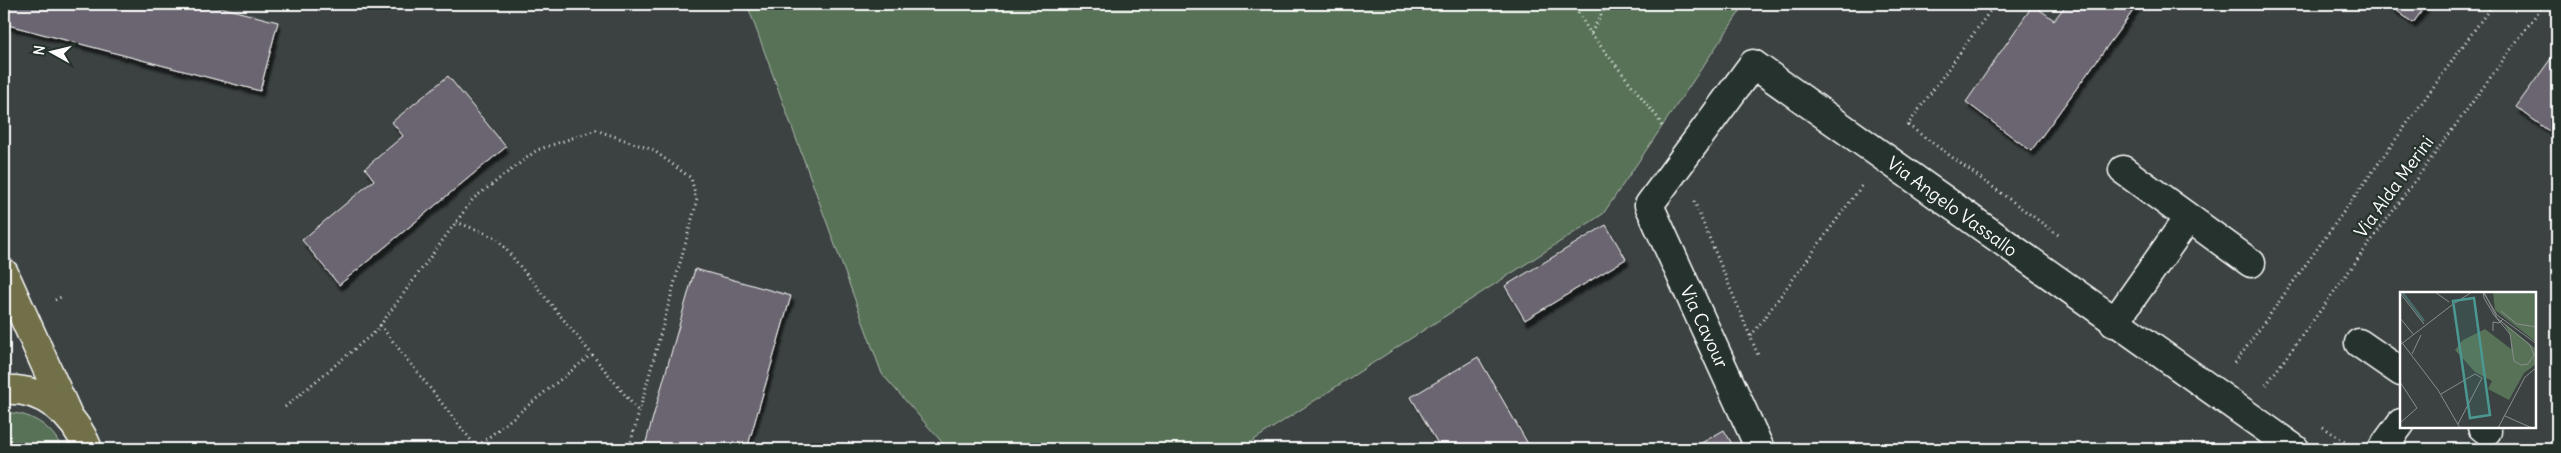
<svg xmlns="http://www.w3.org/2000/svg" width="2561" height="453" font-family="Delius,sans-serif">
  <defs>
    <filter id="shadow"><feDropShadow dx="3" dy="5.5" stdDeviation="1" flood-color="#0009"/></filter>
  </defs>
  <rect width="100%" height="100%" fill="#3b4241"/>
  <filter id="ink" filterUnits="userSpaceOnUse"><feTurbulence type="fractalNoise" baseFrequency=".02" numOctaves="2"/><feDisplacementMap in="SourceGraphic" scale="10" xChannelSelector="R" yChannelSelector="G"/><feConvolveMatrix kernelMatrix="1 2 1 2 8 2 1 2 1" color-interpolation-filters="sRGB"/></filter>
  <g filter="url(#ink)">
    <g fill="#587258" stroke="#acb8ac">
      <path d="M747,4H1745L1603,214L1240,449H948L882,374Z"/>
      <path d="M4,413C28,411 53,426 62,449H4Z"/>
    </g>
    <g fill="#6b656f" stroke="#fff" filter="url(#shadow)">
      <path d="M4,4H208L278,22L260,91L4,24Z"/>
      <path d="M2067,4H2138L2031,151L1966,102L2033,5L2054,20Z"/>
      <path d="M2388,4H2427L2413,23Z"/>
      <path d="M2557,50V137L2516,107Z"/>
      <path d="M448,76L506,147L339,285L302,240L374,180L365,168L403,136L392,122Z"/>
      <path d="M1606,225L1626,259L1525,320L1505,286Z"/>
      <path d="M695,269L791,296L747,449H644Z"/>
      <path d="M1478,357L1531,449H1441L1411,397Z"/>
      <path d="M1724,430L1735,449H1691Z"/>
    </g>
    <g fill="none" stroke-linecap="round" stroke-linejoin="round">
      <g stroke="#fff" stroke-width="31">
        <g id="minor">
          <path d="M2123,170L2251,263"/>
          <path d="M2114,323L2188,218"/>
          <path d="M2359,343L2401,372"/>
          <path d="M2482,427L2487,431"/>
          <path d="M1760,449L1649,205L1753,64L2295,449"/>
          <path d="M2382,449L2401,423"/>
        </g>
      </g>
      <g stroke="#fff" stroke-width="31">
        <g id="major">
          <path d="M4,273L67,413"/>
          <path d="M4,390C43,387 74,414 88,449"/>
        </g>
      </g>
      <g stroke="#fff" stroke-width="3" stroke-dasharray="1 4" stroke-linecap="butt">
        <path d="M1573,4L1591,34L1658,118L1663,129"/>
        <path d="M1591,33L1607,4"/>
        <path d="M1908,125L2061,237"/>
        <path d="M1907,126L1995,4"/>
        <path d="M1694,201L1758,355"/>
        <path d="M456,222L496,237L639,412"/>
        <path d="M55,300L63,296"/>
        <path d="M380,325L478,449"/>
        <path d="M1751,336L1863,184"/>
        <path d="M2235,363L2493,4"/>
        <path d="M2266,385L2544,4"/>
        <path d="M285,407L376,331L473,199L537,150L596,130L653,150L691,178L697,201L629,449"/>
        <path d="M2323,427L2349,445"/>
        <path d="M474,449L591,355"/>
      </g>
      <use href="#minor" stroke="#26332d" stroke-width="28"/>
      <use href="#major" stroke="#71704a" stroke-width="28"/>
    </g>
  </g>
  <g text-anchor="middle" stroke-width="4.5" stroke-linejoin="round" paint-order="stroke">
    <g font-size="18" fill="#fff" stroke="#26332d">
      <text transform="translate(2394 187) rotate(-54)" y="6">Via Alda Merini</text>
      <text transform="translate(1952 207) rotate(36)" y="6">Via Angelo Vassallo</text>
      <text transform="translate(1704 327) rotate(65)" y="6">Via Cavour</text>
    </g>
  </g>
  <g transform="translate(2400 292)">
    <rect width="136" height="136" fill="#3b4241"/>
    <path d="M93,0H136V50L95,18ZM104,31L136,57V72L124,81L109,108L88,97L92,89L75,80L55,58L63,48L85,37L111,57V45Z" fill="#587258"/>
    <path fill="none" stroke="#476c6a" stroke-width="2.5" d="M2,0L24,29"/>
    <path fill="none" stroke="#898e8d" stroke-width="1" d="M35,0L49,10M83,0L97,23L137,52M83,0L84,6L94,23L110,42L114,69L121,73L128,72L134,63L130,53L97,26L84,0M0,1L24,32M55,11L72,0M101,19L117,32L137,35M0,26L13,42M93,39V30L99,31L103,27M0,48L38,98L60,136M0,53L52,13M12,62L21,43M0,90L17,116L0,131M41,102L75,82L82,86L58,132M105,124L132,136M98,136L125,85L137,75"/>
    <path fill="#4b9892" fill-opacity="0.15" stroke="#4b9892" stroke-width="2.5" d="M74,6L90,123L70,126L53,9Z"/>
    <rect width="136" height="136" fill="none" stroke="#fff" stroke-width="2.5"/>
  </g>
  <rect width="2561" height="453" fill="none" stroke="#26332d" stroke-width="20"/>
  <rect x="10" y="10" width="2541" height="433" fill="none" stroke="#fff" stroke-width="2" filter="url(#ink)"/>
  <g transform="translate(52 52) rotate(278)" stroke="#26332d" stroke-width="4" paint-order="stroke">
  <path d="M0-4L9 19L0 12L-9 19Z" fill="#ffffff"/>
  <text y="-8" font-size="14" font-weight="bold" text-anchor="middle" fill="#ffffff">N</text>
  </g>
</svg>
